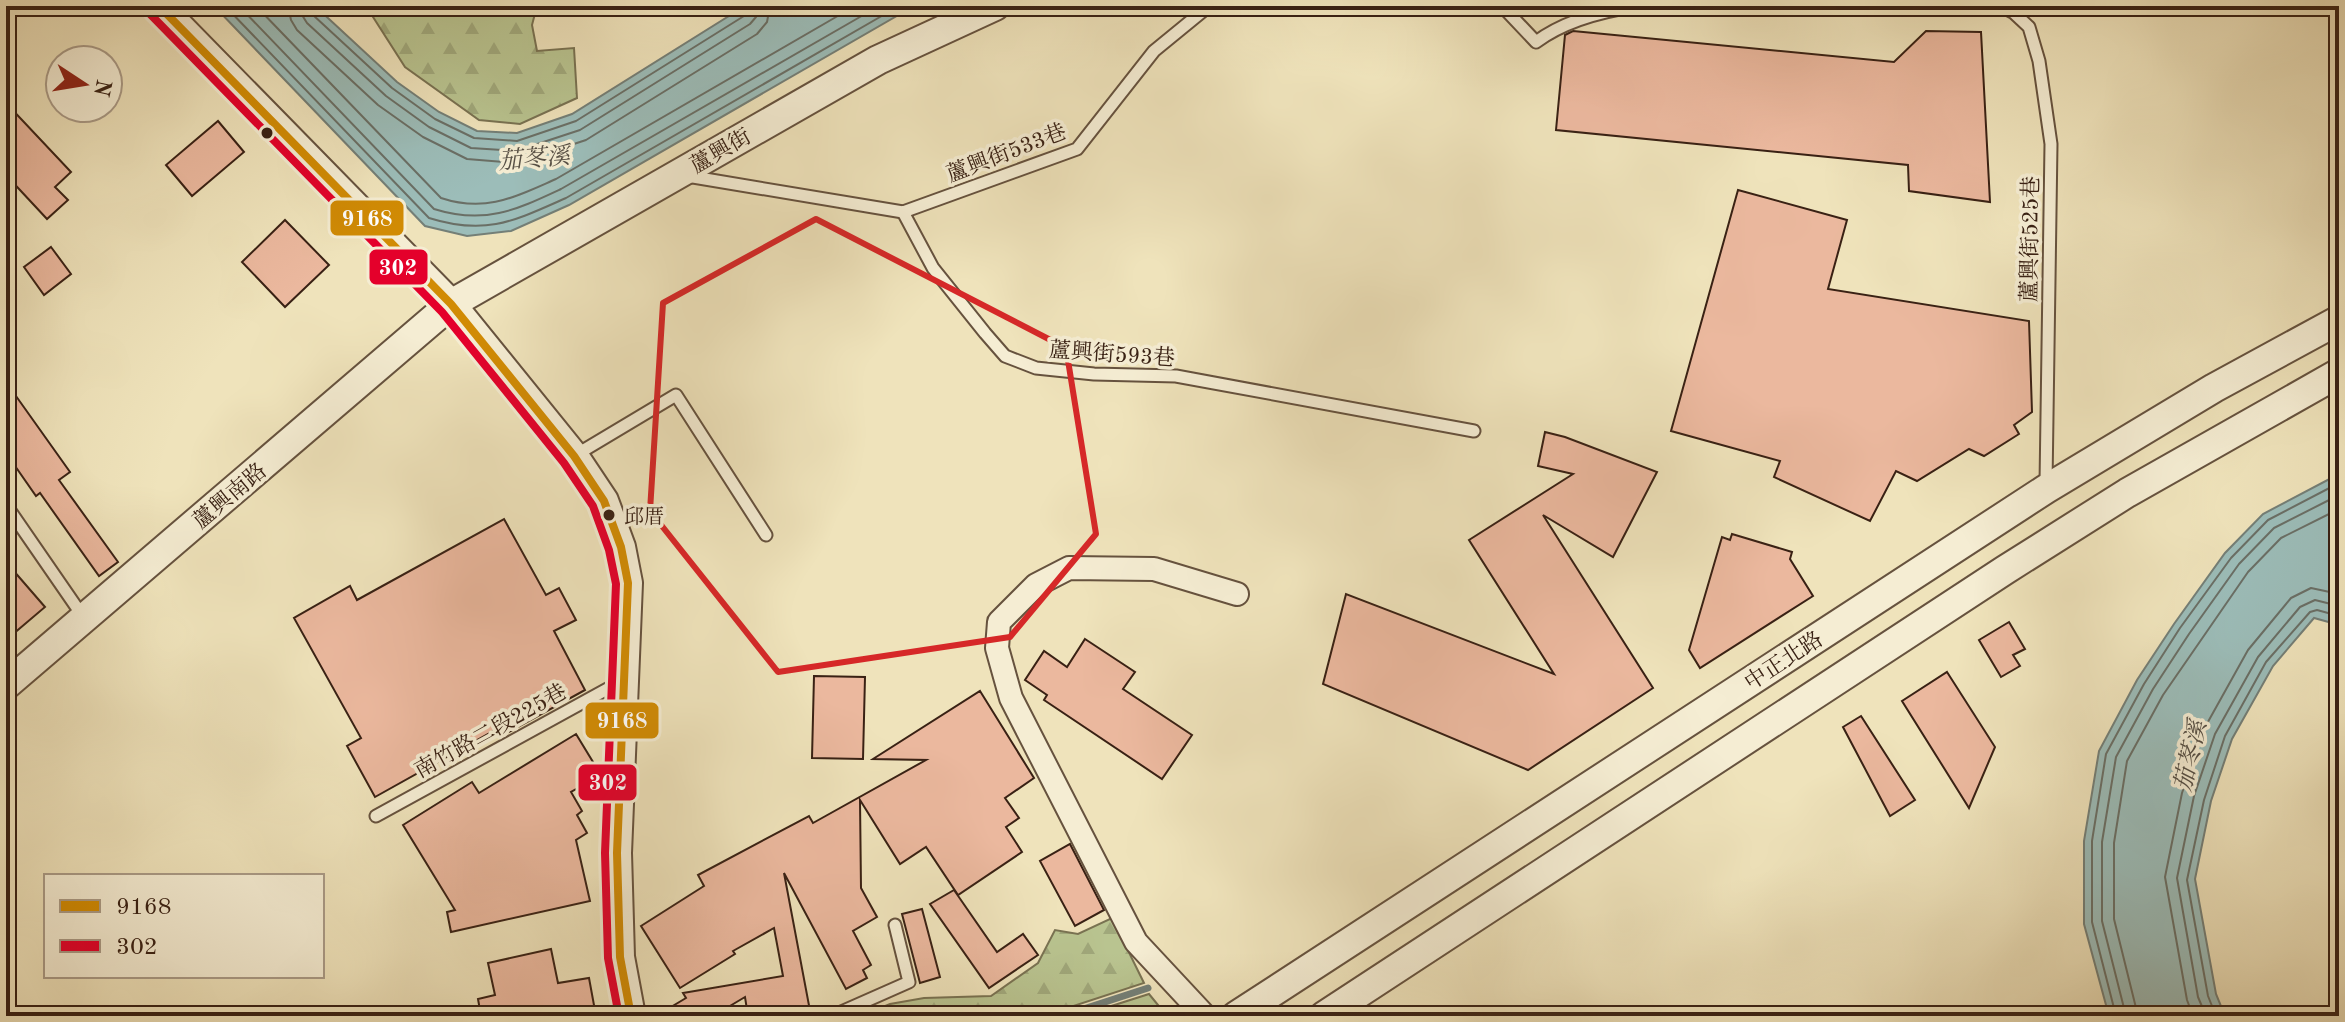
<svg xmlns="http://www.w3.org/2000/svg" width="2345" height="1022" font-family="'Old Standard TT','Noto Serif TC',serif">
  <defs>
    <pattern id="grass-tufts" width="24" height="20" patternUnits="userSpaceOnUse" patternTransform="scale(2)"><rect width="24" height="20" fill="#b9c490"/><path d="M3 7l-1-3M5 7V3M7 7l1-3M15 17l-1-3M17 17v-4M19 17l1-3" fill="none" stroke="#a0a87b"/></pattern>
    <pattern id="forest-firs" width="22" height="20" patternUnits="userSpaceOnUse" patternTransform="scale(2)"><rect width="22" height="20" fill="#b9c490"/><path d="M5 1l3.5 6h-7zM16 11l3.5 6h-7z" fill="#a0a87b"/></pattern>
  </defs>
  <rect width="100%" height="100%" fill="#efe3bb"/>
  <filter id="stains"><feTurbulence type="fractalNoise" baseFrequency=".0025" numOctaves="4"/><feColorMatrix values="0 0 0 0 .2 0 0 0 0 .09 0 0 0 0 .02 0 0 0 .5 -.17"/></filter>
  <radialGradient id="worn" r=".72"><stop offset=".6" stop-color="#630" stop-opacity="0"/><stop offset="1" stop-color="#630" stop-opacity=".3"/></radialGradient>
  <path fill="url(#grass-tufts)" stroke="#797252" stroke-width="2" d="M1149,994L1167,1016H1080Z"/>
  <g fill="url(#forest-firs)" stroke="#797252" stroke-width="2">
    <path d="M366,6H537L532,25L537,51L574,48L577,98L520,124L479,120L405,67Z"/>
    <path d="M1112,918L1144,983L1043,1016H861L890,1004L924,998L991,996L1038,963L1055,930L1078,934Z"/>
  </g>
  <g fill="#9cbdb9" stroke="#747f77" stroke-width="2">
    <path d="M214,6H315L397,82L439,112L477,131L517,133L572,114L745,6H914L569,205L511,231L467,236L425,226Z"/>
    <path d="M2339,474V625L2314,618L2273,666L2232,739L2211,801L2195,879L2216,994L2225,1016H2109L2084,924V841L2099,751L2137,680L2174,624L2225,553L2263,514Z"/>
  </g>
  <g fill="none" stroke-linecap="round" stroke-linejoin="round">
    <g stroke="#6a6f66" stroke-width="2">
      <path d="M225,6L429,218C486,236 514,221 566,198L899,6"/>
      <path d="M239,6L434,209C485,225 516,210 561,189L879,6"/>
      <path d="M256,6L441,198C486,213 515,197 556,179L855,6"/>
      <path d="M288,6L291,20L297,30L378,105L423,137L467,159L516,163L586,140L757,34L767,22L770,6"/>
      <path d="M300,6L302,15L307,23L386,96L429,127L471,148L516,151L580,130L750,24L756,17L758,6"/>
      <path d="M311,6L313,15L392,88L435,119L474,138L517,141L576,121L744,16L748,6"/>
      <path d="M2116,1016L2092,922V841L2106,754L2144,684L2180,628L2231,558L2268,520L2339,483"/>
      <path d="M2126,1016L2102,921V842L2116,757L2153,689L2189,634L2239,564L2274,528L2339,495"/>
      <path d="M2138,1016L2114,919V843L2127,761L2163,695L2248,572L2281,538L2339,509"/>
      <path d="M2193,1016L2187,1000L2165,877L2182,793L2204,729L2248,650L2291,598L2311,588L2339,594"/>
      <path d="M2206,1016L2198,997L2177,878L2194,796L2215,734L2258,657L2300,607L2315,600L2339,606"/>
      <path d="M2216,1016L2208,996L2187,880L2204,800L2225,736L2266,662L2310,612L2317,610L2339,616"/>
    </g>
    <path stroke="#747f77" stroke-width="7" d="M1062,1016L1148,988"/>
  </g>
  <g fill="#ebb89e" stroke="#392114" stroke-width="2">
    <path d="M1573,31L1894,62L1926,31L1981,32L1990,202L1909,191L1908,165L1556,130L1565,35Z"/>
    <path d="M6,103L71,172L55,187L68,200L47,219L6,175Z"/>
    <path d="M218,121L244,152L192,196L166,165Z"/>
    <path d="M1738,190L1847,220L1828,289L2029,321L2032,412L2014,425L2019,434L1984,456L1969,449L1917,481L1896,471L1870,521L1774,477L1780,461L1671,431Z"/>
    <path d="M285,220L329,265L285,307L242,262Z"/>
    <path d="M51,247L71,274L44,295L24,267Z"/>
    <path d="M6,382L70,472L59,480L118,562L99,576L40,493L36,496L6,453Z"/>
    <path d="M1545,432L1565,437L1657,472L1613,557L1543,515L1653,688L1528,770L1323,684L1346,594L1554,674L1469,540L1573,474L1538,466Z"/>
    <path d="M504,519L546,595L559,588L576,620L554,631L585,690L509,732L504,725L375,797L347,746L361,738L294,618L350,586L357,600Z"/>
    <path d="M1732,534L1792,552L1790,559L1813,596L1700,668L1689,650L1722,537L1730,540Z"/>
    <path d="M6,562L45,607L6,640Z"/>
    <path d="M2009,622L2025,649L2013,655L2020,666L2001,677L1979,640Z"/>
    <path d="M1085,639L1135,672L1123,689L1192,735L1162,779L1044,700L1047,695L1025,680L1044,651L1067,667Z"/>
    <path d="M1947,672L1995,747L1969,808L1902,701Z"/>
    <path d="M814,676L865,677L863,759L812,758Z"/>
    <path d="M980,691L1034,778L1005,798L1019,818L1006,827L1022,852L958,895L926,847L900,864L860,800L861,888L877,917L853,931L871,965L863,970L867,978L846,989L784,873L811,1016H748L745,997L713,1016H656L686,998L683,993L783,976L774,928L733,951L735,954L680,988L641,926L704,886L698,875L809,816L813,823L926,760L873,759Z"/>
    <path d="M1861,716L1915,800L1890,816L1843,727Z"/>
    <path d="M576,734L593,762L579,770L587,783L571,792L582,811L577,815L587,833L576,840L590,901L451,932L447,912L455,910L403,825L472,782L479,793Z"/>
    <path d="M1070,844L1104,910L1075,926L1040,861Z"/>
    <path d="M954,890L997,952L1023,934L1038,955L989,988L930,904Z"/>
    <path d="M922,909L940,977L920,983L902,914Z"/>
    <path d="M551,949L558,983L589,978L596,1016H481L478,999L495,995L488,963Z"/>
  </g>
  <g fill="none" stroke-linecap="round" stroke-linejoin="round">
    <g stroke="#66523e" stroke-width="15">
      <g id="service">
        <path d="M1502,6L1536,42C1564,21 1603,11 1637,6"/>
        <path d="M2001,6L2014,13L2029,27L2039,61L2051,144L2046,484"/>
        <path d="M687,176L903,212L1077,149L1154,51L1209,6"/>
        <path d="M903,212L933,268L985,333L1005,356L1036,368L1094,374L1176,376L1474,431"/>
        <path d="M574,456L676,395L766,535"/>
        <path d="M6,505L84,618"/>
        <path d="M376,816L620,682"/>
        <path d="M832,1016L909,982L895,925"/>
      </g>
    </g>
    <g stroke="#66523e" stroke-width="26">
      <path id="minor" d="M1205,1016L1136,942L1011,698L997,648L999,622L1036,585L1069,568L1154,569L1237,594"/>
    </g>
    <g stroke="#66523e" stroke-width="32">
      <g id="tertiary">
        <path d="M159,6L451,304L574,456L604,501L621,547L628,583L617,853L620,957L631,1016"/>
        <path d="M6,685L451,304L878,60L995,6"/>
        <path d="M1236,1016L2046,489L2214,388L2339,320"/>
        <path d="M1324,1016L2005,570L2127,493L2339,373"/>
      </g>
    </g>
    <use href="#service" stroke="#f5edd3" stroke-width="11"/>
    <use href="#minor" stroke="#f5edd3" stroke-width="22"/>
    <use href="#tertiary" stroke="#f5edd3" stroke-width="28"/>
    <g stroke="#f5edd3" stroke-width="14">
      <path id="bus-1" d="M159,6L451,304L574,456L604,501L621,547L628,583L617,853L620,957L631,1016"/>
    </g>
    <g stroke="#f5edd3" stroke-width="14">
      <path id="bus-2" d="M150,14L442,312L564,463L593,506L609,550L616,584L605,853L608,958L619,1016"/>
    </g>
    <use href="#bus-1" stroke="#d18b04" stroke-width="8"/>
    <use href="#bus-2" stroke="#e4002b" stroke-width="8"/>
  </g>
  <path fill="none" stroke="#d62828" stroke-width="6" stroke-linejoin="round" d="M816,219L1066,348L1096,534L1010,637L778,672L650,511L663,303Z"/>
  <g fill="#392114" stroke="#f5edd3" stroke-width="3">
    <circle cx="267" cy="133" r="7"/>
    <circle cx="609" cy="515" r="7"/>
  </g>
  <g text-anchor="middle" stroke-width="7" stroke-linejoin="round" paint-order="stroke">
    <g font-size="20" fill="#392114" stroke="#f5edd3" text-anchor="start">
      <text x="624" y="523">邱厝</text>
    </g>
    <g font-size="22" fill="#392114" stroke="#f5edd3">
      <text transform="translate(720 150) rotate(-30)" y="8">蘆興街</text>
      <text transform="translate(1006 152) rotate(-21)" y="8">蘆興街533巷</text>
      <text transform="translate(2029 239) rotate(-89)" y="8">蘆興街525巷</text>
      <text transform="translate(1112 353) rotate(4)" y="8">蘆興街593巷</text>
      <text transform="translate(229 495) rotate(-40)" y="8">蘆興南路</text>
      <text transform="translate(1783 660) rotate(-33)" y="8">中正北路</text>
      <text transform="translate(490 730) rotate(-29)" y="8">南竹路二段225巷</text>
    </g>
    <g font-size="24" font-style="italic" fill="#575046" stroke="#f5edd3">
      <text transform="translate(534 158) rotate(-5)" y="8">茄苳溪</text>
      <text transform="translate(2190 756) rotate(-77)" y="8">茄苳溪</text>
    </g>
  </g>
  <g stroke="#f5edd3" stroke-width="3">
    <rect x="329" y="199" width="76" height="38" rx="8" fill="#d18b04"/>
    <rect x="368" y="248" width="61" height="38" rx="8" fill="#e4002b"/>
    <rect x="584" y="701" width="76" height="39" rx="8" fill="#d18b04"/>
    <rect x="577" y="763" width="61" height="39" rx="8" fill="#e4002b"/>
  </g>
  <g font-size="22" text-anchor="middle" font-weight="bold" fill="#fff">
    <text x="367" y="226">9168</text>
    <text x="398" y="275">302</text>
    <text x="622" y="728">9168</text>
    <text x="608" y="790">302</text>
  </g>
  <rect width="2345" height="1022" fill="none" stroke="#efe3bb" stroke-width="32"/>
  <rect x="8" y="8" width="2329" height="1006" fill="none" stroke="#392114" stroke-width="4"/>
  <rect x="16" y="16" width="2313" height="990" fill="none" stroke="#392114" stroke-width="2"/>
  <rect x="44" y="874" width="280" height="104" fill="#f5edd3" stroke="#aa9b87" stroke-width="2"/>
  <rect x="60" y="900" width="40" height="12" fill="#d18b04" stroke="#aa9b87" stroke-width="2"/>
  <text x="116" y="914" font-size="24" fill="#392114">9168</text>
  <rect x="60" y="940" width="40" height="12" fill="#e4002b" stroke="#aa9b87" stroke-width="2"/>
  <text x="116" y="954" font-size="24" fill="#392114">302</text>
  <g transform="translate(84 84) rotate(102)"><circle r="38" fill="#f5edd3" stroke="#aa9b87" stroke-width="2"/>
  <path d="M0-6L14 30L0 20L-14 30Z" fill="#8f2418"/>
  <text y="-12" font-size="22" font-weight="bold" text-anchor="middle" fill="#392114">N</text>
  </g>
  <rect width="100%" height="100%" filter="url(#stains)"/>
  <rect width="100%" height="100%" fill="url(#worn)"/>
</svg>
